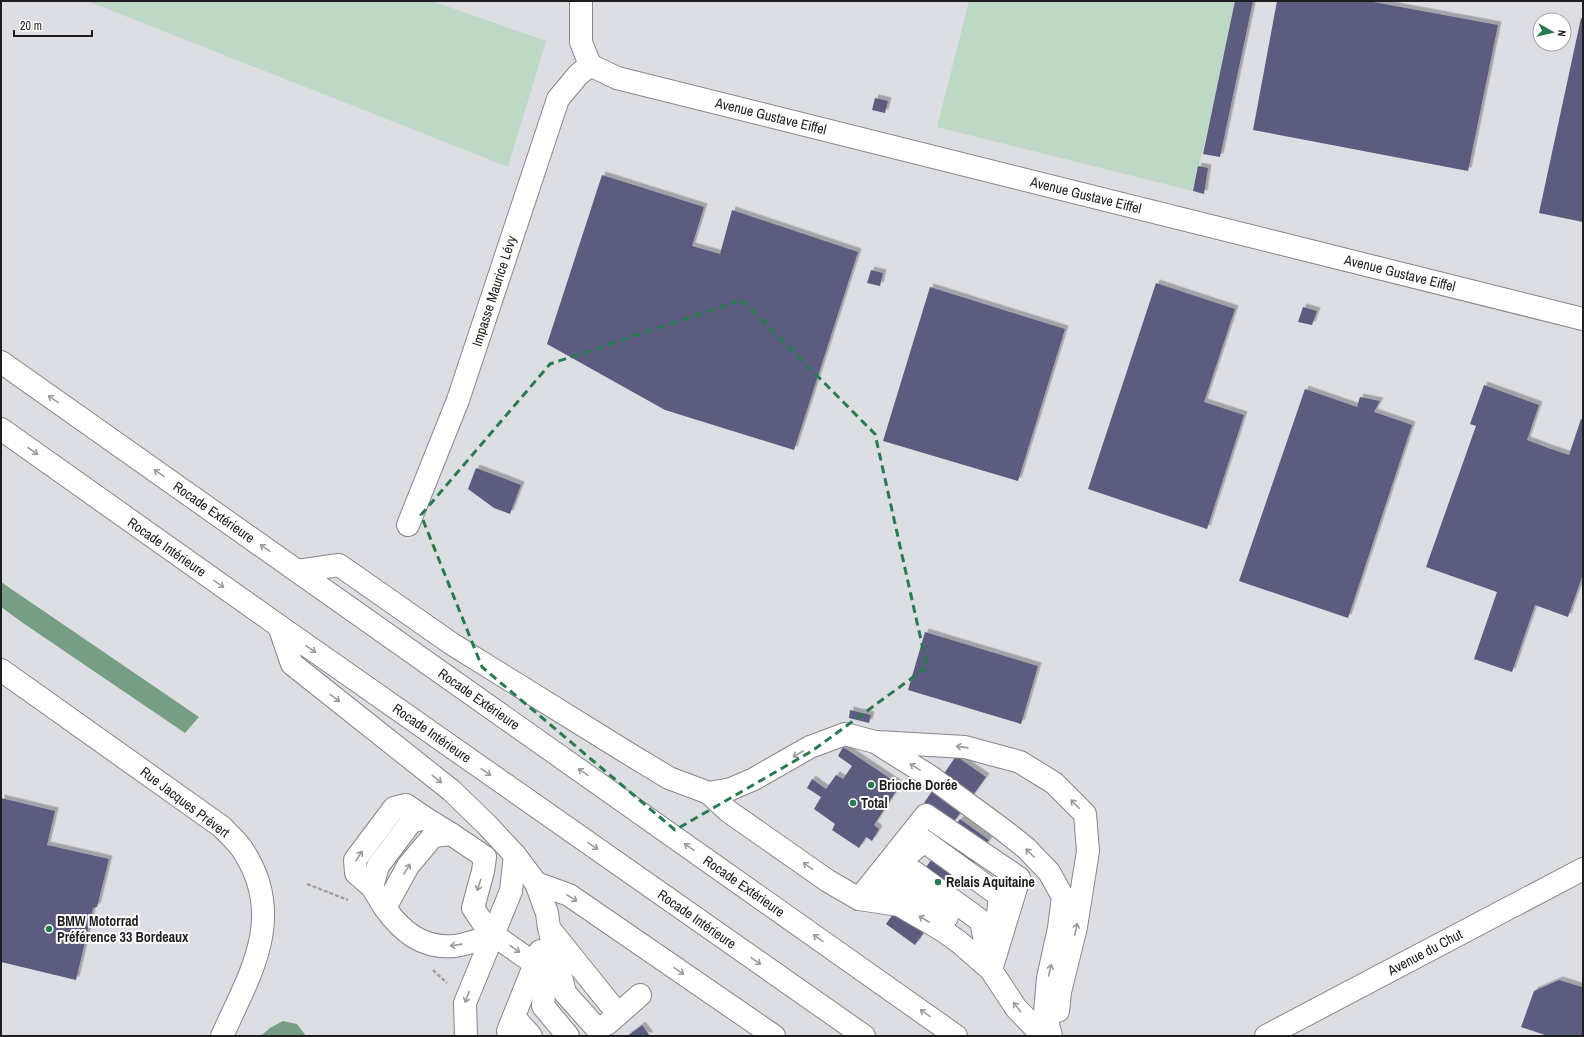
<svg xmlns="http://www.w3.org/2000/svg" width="1584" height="1037" font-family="'Archivo Narrow',sans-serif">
  <defs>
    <filter id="shadow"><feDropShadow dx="3.5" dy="-3.5" stdDeviation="0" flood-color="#0004"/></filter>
  </defs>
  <rect width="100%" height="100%" fill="#dddee3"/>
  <g fill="#bdd9c6">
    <path d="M87,1H432L546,41L508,167Z"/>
    <path d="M969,1H1238L1193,191L937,127Z"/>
  </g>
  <g fill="#769e84">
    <path d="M1,582L199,717L185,733L23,623L1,607Z"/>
    <path d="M283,1021L297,1024L306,1036H261L270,1028Z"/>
  </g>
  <g fill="#5b5c80" filter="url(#shadow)">
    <path d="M1235,1H1253L1220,157L1203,154Z"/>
    <path d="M1277,1H1368L1498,25L1468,171L1253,130Z"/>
    <path d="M1581,18L1583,19V222L1539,213Z"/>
    <path d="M875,98L888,101L885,113L872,110Z"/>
    <path d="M1198,166L1208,168L1204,194L1193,191Z"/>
    <path d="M602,175L704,207L692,246L720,254L732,210L858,252L794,450L665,410L547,344Z"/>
    <path d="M871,270L883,273L880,286L867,283Z"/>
    <path d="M1156,283L1235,309L1204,402L1244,415L1207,529L1088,489Z"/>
    <path d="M930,287L1065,329L1018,481L883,441Z"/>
    <path d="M1303,307L1317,311L1312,325L1298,322Z"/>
    <path d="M1484,385L1539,405L1527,440L1548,448L1569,455L1581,419L1583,420V574L1568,617L1535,605L1512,672L1474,659L1497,592L1426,567L1476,426L1470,424Z"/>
    <path d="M1305,389L1357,407L1360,397L1380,401L1374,412L1412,425L1348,618L1239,581Z"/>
    <path d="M476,468L521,485L510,514L494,508L468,489Z"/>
    <path d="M925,632L1038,666L1021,724L908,690Z"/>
    <path d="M850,710L871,715L869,723L849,718Z"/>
    <path d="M843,747L900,785L874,825L879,829L872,841L866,837L859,848L832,830L835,824L814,809L821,797L807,788L812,779L826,789L836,775L843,779L852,766L838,756Z"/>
    <path d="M956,756L986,777L953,823L924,803Z"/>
    <path d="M1,798L55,811L47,845L109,859L97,907L93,908L76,980L1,962Z"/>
    <path d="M960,819L989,840L915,945L886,924Z"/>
    <path d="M1559,980L1582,987L1583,984V1036H1548L1521,1027L1534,991Z"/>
    <path d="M642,1025L650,1036H627L637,1029Z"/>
  </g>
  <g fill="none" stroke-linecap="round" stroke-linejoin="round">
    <g stroke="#86868b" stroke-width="24">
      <g id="minor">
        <path d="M581,1V42L590,65"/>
        <path d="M590,65L617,78L1583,319"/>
        <path d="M408,525L458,400L558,99L578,75L590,65"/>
        <path d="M297,571L339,565L452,644L626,752L669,778L709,793L731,789L754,779L810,747L845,734L875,742L931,777L1002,829L1026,848L1049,872L1063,897L1059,928L1048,978L1045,1012L1051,1036"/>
        <path d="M279,626L292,664L452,791L487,825L515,855L536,883L547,913L549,928L565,993L599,1031"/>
        <path d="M1,670L222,827C229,835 239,843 244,852C286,918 250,974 222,1036"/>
        <path d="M877,742L965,747L1020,762L1054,783L1085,814L1088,851L1076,927L1060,992L1058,1011"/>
        <path d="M709,793L728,811L828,881L859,899L899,905L942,930L959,942L991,970L1016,1008L1043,1036"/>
        <path d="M902,860L924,841L1000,896L997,923"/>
        <path d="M536,883L569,895L774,1036"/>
        <path d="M372,887L356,873L355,860L394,808L406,805L425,818"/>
        <path d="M880,894L903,888L947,917"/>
        <path d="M864,896L914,872L981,921L990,967"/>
        <path d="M859,899L926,815L1019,878L991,970"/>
        <path d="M385,908L372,887L378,866L411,822L425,818L451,834"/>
        <path d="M552,932L618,1014"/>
        <path d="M494,935C481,939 468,944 455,946C423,949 402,932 385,908L408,866L433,836L451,834L485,857L483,871L473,908L481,920L494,935L535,964"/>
        <path d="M547,951L543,1006L568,1036"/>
        <path d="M514,1017L531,1036"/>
        <path d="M607,1024L640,995"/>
        <path d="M466,1036L465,1003L511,891L515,855"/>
        <path d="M512,1036L508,1031L540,951"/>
        <path d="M1266,1036L1583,869"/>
      </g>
    </g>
    <g stroke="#86868b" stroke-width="24">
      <g id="highway">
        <path d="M1,362L956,1036"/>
        <path d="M1,429L279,626L864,1036"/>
      </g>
    </g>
    <g stroke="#a1a2a6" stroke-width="2.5" stroke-dasharray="4 2" stroke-linecap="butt">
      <path d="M307,884L348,900"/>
      <path d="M433,970L447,983"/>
    </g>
    <use href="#minor" stroke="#fff" stroke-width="22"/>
    <use href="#highway" stroke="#fff" stroke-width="22"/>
  </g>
  <defs><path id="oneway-shaft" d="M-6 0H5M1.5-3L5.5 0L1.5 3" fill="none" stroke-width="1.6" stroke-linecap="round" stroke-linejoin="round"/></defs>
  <g stroke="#9a9a9b">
    <use href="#oneway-shaft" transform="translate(53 399) rotate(-145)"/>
    <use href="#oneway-shaft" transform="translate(33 451) rotate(35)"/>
    <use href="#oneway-shaft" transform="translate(159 473) rotate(-145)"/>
    <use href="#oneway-shaft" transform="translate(265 548) rotate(-145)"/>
    <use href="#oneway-shaft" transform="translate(219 584) rotate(35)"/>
    <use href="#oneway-shaft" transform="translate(311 649) rotate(35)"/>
    <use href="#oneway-shaft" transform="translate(335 698) rotate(38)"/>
    <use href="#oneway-shaft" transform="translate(962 747) rotate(-172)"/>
    <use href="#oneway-shaft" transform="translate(798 754) rotate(150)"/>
    <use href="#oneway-shaft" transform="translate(915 767) rotate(-148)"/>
    <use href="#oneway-shaft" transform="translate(486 772) rotate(35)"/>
    <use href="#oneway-shaft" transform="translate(583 772) rotate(-145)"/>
    <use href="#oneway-shaft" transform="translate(437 779) rotate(38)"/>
    <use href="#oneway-shaft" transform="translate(1075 804) rotate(-135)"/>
    <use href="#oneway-shaft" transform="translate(593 846) rotate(35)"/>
    <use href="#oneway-shaft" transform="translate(689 847) rotate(-145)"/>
    <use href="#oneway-shaft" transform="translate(1030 853) rotate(-135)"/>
    <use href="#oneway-shaft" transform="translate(359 856) rotate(-57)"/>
    <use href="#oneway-shaft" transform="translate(808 866) rotate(-144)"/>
    <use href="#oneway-shaft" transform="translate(407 869) rotate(-58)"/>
    <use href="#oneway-shaft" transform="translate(479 885) rotate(108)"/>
    <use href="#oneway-shaft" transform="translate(572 898) rotate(32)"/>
    <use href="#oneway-shaft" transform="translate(924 919) rotate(-150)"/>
    <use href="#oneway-shaft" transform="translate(1076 929) rotate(-78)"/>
    <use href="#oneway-shaft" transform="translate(818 938) rotate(-145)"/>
    <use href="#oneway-shaft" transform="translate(456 945) rotate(172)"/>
    <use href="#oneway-shaft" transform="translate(515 949) rotate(35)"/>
    <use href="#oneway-shaft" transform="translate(756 961) rotate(35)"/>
    <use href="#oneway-shaft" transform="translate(1050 970) rotate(-77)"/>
    <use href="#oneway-shaft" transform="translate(679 971) rotate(34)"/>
    <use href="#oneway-shaft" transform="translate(467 997) rotate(111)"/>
    <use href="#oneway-shaft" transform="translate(1017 1007) rotate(-128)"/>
    <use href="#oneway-shaft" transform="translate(925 1013) rotate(-145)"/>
  </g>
  <path fill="none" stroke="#277c4f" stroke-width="3" stroke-dasharray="8 5" stroke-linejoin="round" d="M742,300L875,434L927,667L812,751L675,830L482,667L421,515L550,364Z"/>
  <g fill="#277c4f" stroke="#fff" stroke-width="1.5">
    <circle cx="871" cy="785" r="4"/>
    <circle cx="853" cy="803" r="4"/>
    <circle cx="938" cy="882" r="4"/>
    <circle cx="49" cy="929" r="4"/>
  </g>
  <g text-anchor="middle" stroke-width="4" stroke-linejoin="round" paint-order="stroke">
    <g font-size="14" fill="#1e1e20" stroke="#fff">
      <text transform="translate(771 116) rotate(14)" y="5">Avenue Gustave Eiffel</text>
      <text transform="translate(1086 195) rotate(14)" y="5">Avenue Gustave Eiffel</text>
      <text transform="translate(1400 273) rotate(14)" y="5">Avenue Gustave Eiffel</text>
      <text transform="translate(494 291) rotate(-72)" y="5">Impasse Maurice Lévy</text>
      <text transform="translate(214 512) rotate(35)" y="5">Rocade Extérieure</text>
      <text transform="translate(167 547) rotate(35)" y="5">Rocade Intérieure</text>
      <text transform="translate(479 699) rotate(35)" y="5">Rocade Extérieure</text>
      <text transform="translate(432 733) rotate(35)" y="5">Rocade Intérieure</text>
      <text transform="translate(185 802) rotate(37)" y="5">Rue Jacques Prévert</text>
      <text transform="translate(744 886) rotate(35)" y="5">Rocade Extérieure</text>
      <text transform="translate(697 919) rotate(35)" y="5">Rocade Intérieure</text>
      <text transform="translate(1425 952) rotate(-28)" y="5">Avenue du Chut</text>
    </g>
    <g font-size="14" font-weight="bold" fill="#1e1e20" stroke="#fff" text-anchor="start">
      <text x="879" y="790">Brioche Dorée</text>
      <text x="861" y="808">Total</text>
      <text x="946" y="887">Relais Aquitaine</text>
      <text x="57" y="926">BMW Motorrad<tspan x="57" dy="16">Préférence 33 Bordeaux</tspan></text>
    </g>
  </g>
  <rect width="1584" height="1037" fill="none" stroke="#1e1e20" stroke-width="4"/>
  <g transform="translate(1552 32) rotate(98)"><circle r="19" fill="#ffffff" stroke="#a5a5a6"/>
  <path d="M0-3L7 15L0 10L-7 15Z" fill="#277c4f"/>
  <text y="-6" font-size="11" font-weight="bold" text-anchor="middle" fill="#1e1e20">N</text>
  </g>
  <path d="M14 30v6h78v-6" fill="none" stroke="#1e1e20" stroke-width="2"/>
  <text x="20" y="30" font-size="12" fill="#1e1e20" stroke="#ffffff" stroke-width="3" paint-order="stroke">20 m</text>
</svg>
